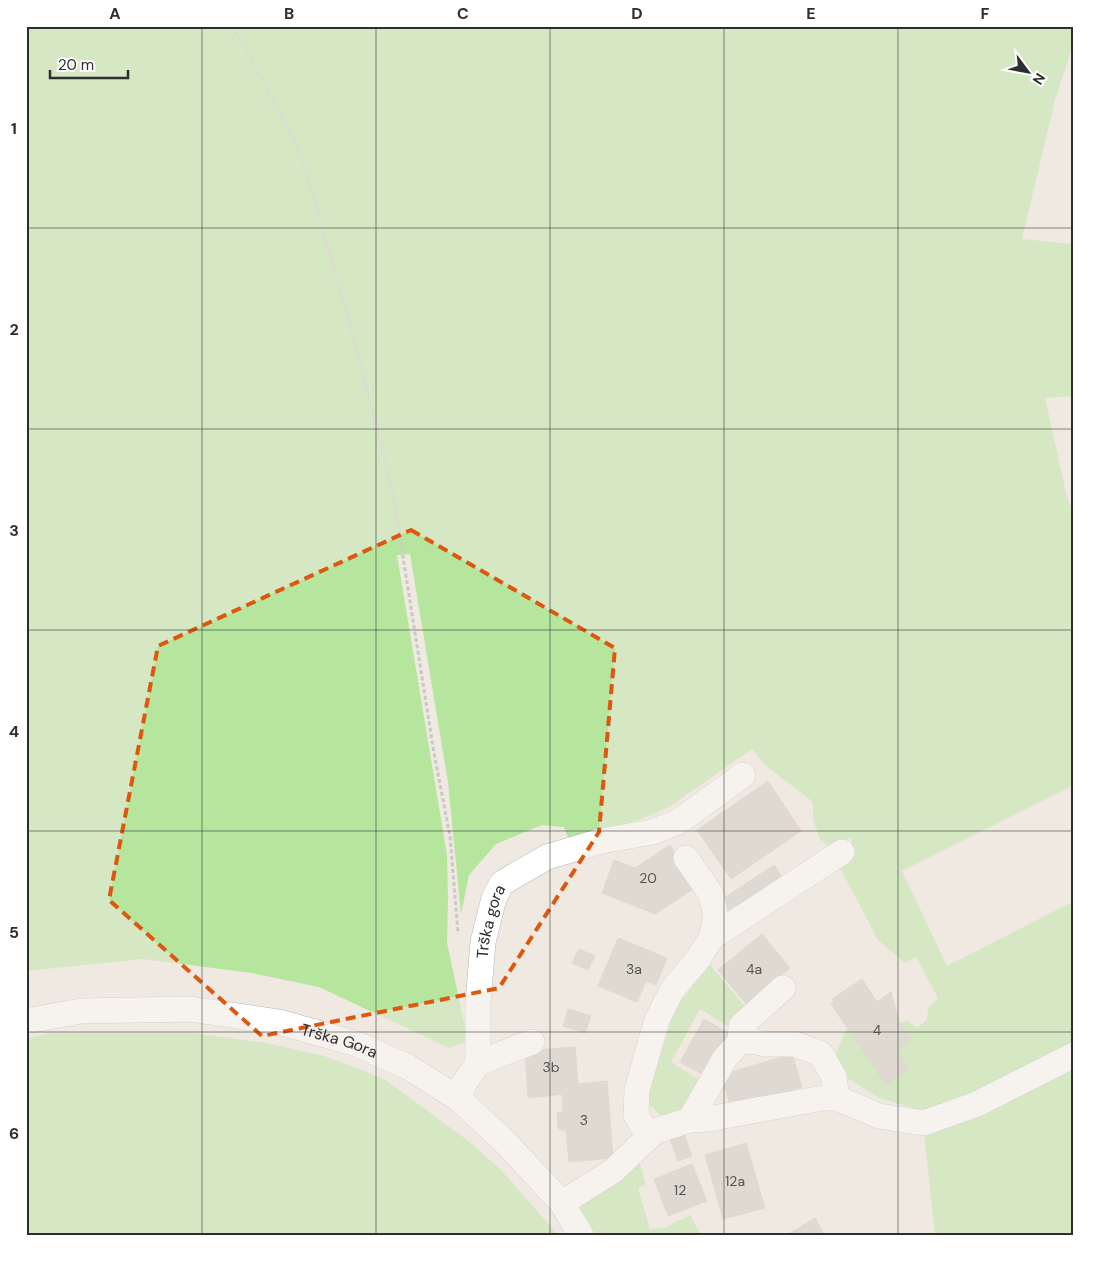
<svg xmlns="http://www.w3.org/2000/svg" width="1100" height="1261" font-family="'DM Sans',sans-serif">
  <rect width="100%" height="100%" fill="#efe9e1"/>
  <g fill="#b6e59e">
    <path d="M26,26H1074V42L1055,100L1022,239L1074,244V396L1045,398L1066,493L1074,516V785L902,871L947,966L1074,901V1047L946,1109H916L879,1098L847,1078L832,1062L849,1024L884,1032L907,1020L917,1028L926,1021L929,1007L938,998L916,957L905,963L878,940L839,866L852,848L851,837L833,849L820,839L813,820V802L765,765L752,749L669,807L609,833L570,843L564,827L542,825L496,844L469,875L461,914L448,782L410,554L397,555L447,855L448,900L447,943L468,1041L449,1048L319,987L252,973L143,959L26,971Z"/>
    <path d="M710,965L749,1011L734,1030L700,1009L671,1062L701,1081L683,1113L663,1117L645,1101L675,1008Z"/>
    <path d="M48,1033H193L266,1043L324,1056L357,1068L387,1081L471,1143L500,1169L553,1229L556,1235H26V1039Z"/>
    <path d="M1074,1066V1235H935L924,1132Z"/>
    <path d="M639,1161L646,1185L638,1188L650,1229L664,1228L690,1215L701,1235H591L573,1208Z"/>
  </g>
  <g fill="#cbc7bf" stroke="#cbc5ba">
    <path d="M768,781L801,831L731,879L697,830Z"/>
    <path d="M670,845L695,888L655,914L602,893L614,860L635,868Z"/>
    <path d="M774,865L787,884L730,921L718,902Z"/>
    <path d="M762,934L790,968L746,1004L718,970Z"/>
    <path d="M618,938L667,958L656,985L646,981L637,1002L598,986Z"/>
    <path d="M579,949L595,956L588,970L572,963Z"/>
    <path d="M862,979L877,1002L891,992L899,1021L912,1040L897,1050L909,1069L886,1085L831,1004L834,1002L832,999Z"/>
    <path d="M568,1009L591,1016L585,1033L563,1026Z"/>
    <path d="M704,1019L730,1034L707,1077L680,1062Z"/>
    <path d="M575,1047L578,1084L565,1094L528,1098L525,1051Z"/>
    <path d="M792,1054L802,1087L731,1108L721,1075Z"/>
    <path d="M607,1081L613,1158L569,1162L566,1130H561L558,1128L557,1112H563L562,1095L578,1084Z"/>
    <path d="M683,1132L692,1156L678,1161L669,1137Z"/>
    <path d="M746,1143L765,1208L723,1219L705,1155Z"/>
    <path d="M692,1164L707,1201L668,1216L654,1179Z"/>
    <path d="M815,1218L824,1235H787Z"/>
  </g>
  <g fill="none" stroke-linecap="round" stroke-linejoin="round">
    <g stroke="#b4b7c1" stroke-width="26">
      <g id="minor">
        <path d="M686,858L711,894L716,918L711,938L698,959L672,990L657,1020L637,1090L636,1115L644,1129L655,1131L690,1120L708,1119L823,1098H837L879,1116L924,1123L977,1104L1074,1055"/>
        <path d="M711,938L842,852"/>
        <path id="s1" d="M26,1021L81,1011L190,1009L279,1022L357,1044L408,1067L459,1099L505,1142L562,1203L581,1235"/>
        <path d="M740,1042L750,1041L766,1044H795L821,1054L834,1077L837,1098"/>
        <path d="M478,1063L532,1042"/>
        <path id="s2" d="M459,1099L463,1085L478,1063V1004L483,942L494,898L502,883L547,857L601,841L652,832L678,822L743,775"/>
        <path d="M690,1120L725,1058L740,1042L741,1026L783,988"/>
        <path d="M562,1203L613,1171L655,1131"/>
      </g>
    </g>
    <path stroke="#c9c9c9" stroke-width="3" stroke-dasharray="4 2.5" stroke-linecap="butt" d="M232,26L244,45L301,154L350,325L392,487L434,753L450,836L458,933"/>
    <use href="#minor" stroke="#fff" stroke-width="25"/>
  </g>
  <path d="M0 0H1100V1261H0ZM411,530L615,648L599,832L499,988L262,1036L109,900L158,646Z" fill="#efe9e1" fill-opacity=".55" fill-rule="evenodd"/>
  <path fill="none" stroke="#df570e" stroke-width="4" stroke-dasharray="10 6" stroke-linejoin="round" d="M411,530L615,648L599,832L499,988L262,1036L109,900L158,646Z"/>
  <path fill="none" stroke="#2e2e2e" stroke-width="1" stroke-opacity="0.55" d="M202,26V1235M376,26V1235M550,26V1235M724,26V1235M898,26V1235M26,228H1074M26,429H1074M26,630H1074M26,831H1074M26,1032H1074"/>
  <g text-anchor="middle" stroke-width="4.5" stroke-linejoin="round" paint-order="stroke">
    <g font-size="14" fill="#555452">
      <text x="648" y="883">20</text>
      <text x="634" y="974">3a</text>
      <text x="754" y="974">4a</text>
      <text x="877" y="1035">4</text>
      <text x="551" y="1072">3b</text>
      <text x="584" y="1125">3</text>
      <text x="735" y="1186">12a</text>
      <text x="680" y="1195">12</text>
    </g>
    <g font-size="16" fill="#2e2e2e" stroke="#fff">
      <text dy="6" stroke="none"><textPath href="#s2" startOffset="184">Trška gora</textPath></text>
      <text dy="6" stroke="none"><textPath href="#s1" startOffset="318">Trška Gora</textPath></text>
    </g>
  </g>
  <rect width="1100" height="1261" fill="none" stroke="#ffffff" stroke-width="55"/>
  <g transform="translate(1028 72) rotate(122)" stroke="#ffffff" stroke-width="4" paint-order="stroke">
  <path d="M0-4L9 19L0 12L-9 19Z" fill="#2e2e2e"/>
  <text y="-8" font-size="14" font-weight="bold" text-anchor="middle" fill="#2e2e2e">N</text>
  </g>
  <path d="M50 70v8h78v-8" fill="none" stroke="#2e2e2e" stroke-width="2.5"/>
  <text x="58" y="70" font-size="15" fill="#2e2e2e" stroke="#ffffff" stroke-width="4" paint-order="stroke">20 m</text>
  <rect x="28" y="28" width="1044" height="1206" fill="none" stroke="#2e2e2e" stroke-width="2"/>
  <g font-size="16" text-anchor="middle" font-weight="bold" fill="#2e2e2e">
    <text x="115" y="19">A</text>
    <text x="289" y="19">B</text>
    <text x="463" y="19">C</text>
    <text x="637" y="19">D</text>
    <text x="811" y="19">E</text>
    <text x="985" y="19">F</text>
    <text x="14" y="134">1</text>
    <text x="14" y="335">2</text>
    <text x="14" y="536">3</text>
    <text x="14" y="737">4</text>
    <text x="14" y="938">5</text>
    <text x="14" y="1139">6</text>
  </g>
</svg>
